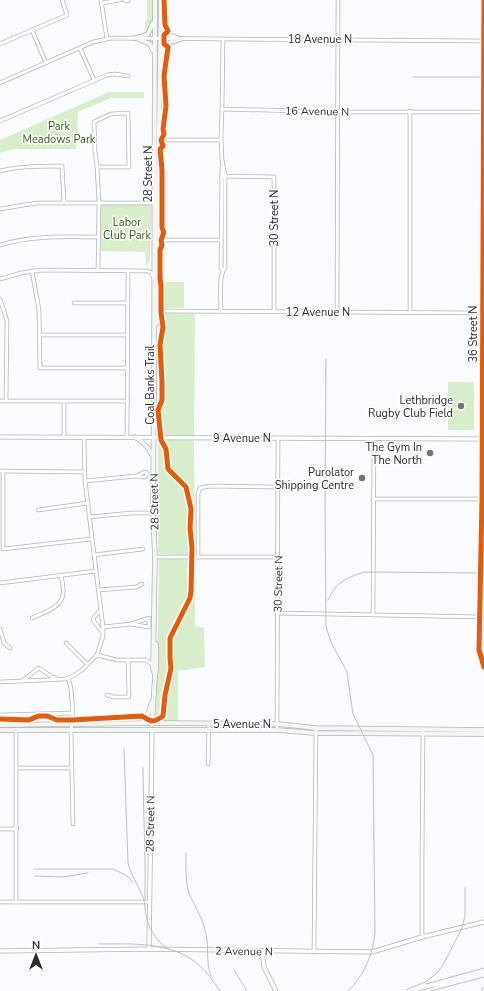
<svg xmlns="http://www.w3.org/2000/svg" width="484" height="991" font-family="'Nunito Sans',sans-serif">
  <rect width="100%" height="100%" fill="#f9fbfe"/>
  <g fill="#d8eecb">
    <path d="M147,0H153L152,22L150,30L145,34V21L147,20Z"/>
    <path d="M109,92H144V98H111L78,112L76,149H14L0,153V140Z"/>
    <path d="M101,205H152L150,260L146,266L145,253L144,252L101,251Z"/>
    <path d="M158,282H184V308H160L158,307Z"/>
    <path d="M161,313L195,314L194,436L162,435L158,433L159,315Z"/>
    <rect x="448" y="382" width="26" height="48"/>
    <path d="M163,440H194L195,555L160,554L158,552V443Z"/>
    <path d="M159,559H195V626L204,628L205,667L178,671V722L162,721L156,716Z"/>
  </g>
  <g fill="none" stroke-linecap="round" stroke-linejoin="round">
    <g stroke="#b1b3b5" stroke-width="4.5">
      <g id="minor">
        <path d="M101,0L107,39"/>
        <path d="M124,0L128,1"/>
        <path d="M102,3L120,0"/>
        <path d="M32,30L46,63"/>
        <path d="M223,39L222,109L337,112H483"/>
        <path d="M0,44L67,15L62,0"/>
        <path d="M80,48L94,80"/>
        <path d="M0,83L93,42L111,38L484,41"/>
        <path d="M0,121L107,75L115,74L128,76"/>
        <path d="M159,135L166,140H221"/>
        <path d="M97,167H129L128,113L111,114L94,122L95,151L97,167L99,202L98,270"/>
        <path d="M222,167L221,268L223,270"/>
        <path d="M0,171C20,166 41,166 62,166L64,202"/>
        <path d="M221,176L274,177V311"/>
        <path d="M0,209L36,203H156"/>
        <path d="M158,244L164,240H221"/>
        <path d="M0,245C32,235 65,237 98,237"/>
        <path d="M32,271L39,310L40,368H128"/>
        <path d="M0,279L21,273L42,270L148,271L152,273L153,277"/>
        <path d="M0,299L7,321L6,401"/>
        <path d="M74,303H128"/>
        <path d="M155,311L483,313"/>
        <path d="M221,311C221,301 218,275 225,268V176L222,160L221,137L222,109"/>
        <path d="M337,311L338,0"/>
        <path d="M410,312V111"/>
        <path d="M39,335H128"/>
        <path d="M0,401H128"/>
        <path d="M64,437V401"/>
        <path d="M127,437L128,271"/>
        <path d="M0,471L84,472"/>
        <path d="M3,471V549L91,539"/>
        <path d="M85,481L136,476L145,472L147,473L146,476L144,477L136,476"/>
        <path d="M373,499H484"/>
        <path d="M38,510L88,503"/>
        <path d="M89,517L132,513H153"/>
        <path d="M94,555L143,549"/>
        <path d="M155,557H279"/>
        <path d="M198,557V493L200,488L210,486L279,487"/>
        <path d="M0,583L96,571"/>
        <path d="M98,590L136,587L142,584"/>
        <path d="M101,610L94,617L93,620L103,633"/>
        <path d="M277,613L484,617"/>
        <path d="M373,615L374,438"/>
        <path d="M32,618C42,613 62,608 63,594C64,588 62,581 61,575"/>
        <path d="M103,627L131,624L149,618V627L131,624"/>
        <path d="M0,629L4,643L10,648"/>
        <path d="M66,643L87,664"/>
        <path d="M97,655L117,660H146L153,665"/>
        <path d="M68,678C73,689 73,718 71,730L73,824"/>
        <path d="M22,681L39,668L52,677L56,678"/>
        <path d="M0,682L65,679L73,676L82,670L97,655L103,636V627L85,481L84,438"/>
        <path d="M107,695L114,697H129L128,660"/>
        <path d="M0,715L72,713"/>
        <path d="M16,729V902"/>
        <path d="M277,730L278,438"/>
        <path d="M208,764L209,724"/>
        <path d="M16,768H72"/>
        <path d="M0,829H17"/>
        <path d="M0,902H149"/>
        <path d="M422,937V858L423,729"/>
        <path d="M314,952L316,728"/>
        <path d="M483,991L484,990"/>
      </g>
    </g>
    <g stroke="#b1b3b5" stroke-width="5">
      <g id="tertiary">
        <path d="M484,0L482,499L479,650L484,667"/>
        <path d="M0,437L483,439"/>
        <path d="M149,949L152,730"/>
        <path d="M0,951L152,949L372,952L422,937L484,922"/>
        <path d="M262,951L264,967L276,991"/>
      </g>
    </g>
    <g stroke="#b1b3b5" stroke-width="5.5">
      <g id="secondary">
        <path d="M155,0L154,384L153,513L155,557L153,668L155,675"/>
        <path d="M161,27L167,34L180,39"/>
        <path d="M134,38L140,37L148,34L153,23"/>
        <path d="M136,38L150,44L153,51"/>
        <path d="M162,56C165,43 169,42 181,39"/>
        <path d="M156,324L161,0"/>
        <path d="M135,437C143,442 149,447 152,455"/>
        <path d="M141,723L146,720L152,702"/>
        <path d="M0,725L152,723L278,724L316,728L484,730"/>
        <path d="M152,725L155,675L156,669V644"/>
        <path d="M0,730H277L315,733L484,734"/>
      </g>
    </g>
    <use href="#minor" stroke="#fefeff" stroke-width="3"/>
    <use href="#tertiary" stroke="#fefeff" stroke-width="3.5"/>
    <use href="#secondary" stroke="#f4f6f3" stroke-width="4"/>
    <g stroke="#bebfbf" stroke-width="1">
      <path d="M413,77H484"/>
      <path d="M326,359L325,507L326,627L331,642L347,672L353,714L373,755L375,933C373,954 364,976 348,991"/>
      <path d="M328,600C336,582 346,578 364,572L484,573"/>
      <path d="M124,749L128,863C131,875 138,885 143,897C145,903 145,909 146,915C149,930 157,942 170,950"/>
      <path d="M143,768C143,812 146,855 145,899"/>
      <path d="M186,853C186,866 185,880 189,893C194,905 202,917 205,930C210,945 205,962 211,976"/>
      <path d="M34,869H113L127,876L133,882"/>
      <path d="M35,876L63,877L88,873"/>
      <path d="M99,944C132,944 172,941 199,965C207,972 214,982 220,991"/>
      <path d="M234,970L247,991"/>
      <path d="M426,984L484,968"/>
      <path d="M406,990L425,982L436,974L443,965L462,928L465,916V888"/>
      <path d="M419,991L434,987"/>
      <path d="M431,991L484,977"/>
    </g>
    <g stroke="#fff" stroke-width="8">
      <g id="cycleway">
        <path d="M484,0L482,499L479,650L484,667"/>
        <path d="M0,719L29,720L38,716H47L57,720H72L142,716C152,722 153,723 163,716L165,695L171,668L170,659V638L190,598L191,591L192,548L190,528L191,509L186,487L168,469L166,449L161,440L158,410L162,400V382L160,345L163,327L161,313V285L160,279V250L162,245L161,240C163,234 165,233 162,228V170L160,149L163,146L161,140L164,134L163,129L166,106L164,76L168,47L164,44V35L168,31L165,25L164,0"/>
      </g>
    </g>
    <use href="#cycleway" stroke="#e8590c" stroke-width="5"/>
  </g>
  <g fill="#727477" stroke="#fff" stroke-width="1.5">
    <circle cx="461" cy="406" r="4"/>
    <circle cx="430" cy="453" r="4"/>
    <circle cx="362" cy="478" r="4"/>
  </g>
  <g text-anchor="middle" stroke-width="3" stroke-linejoin="round" paint-order="stroke">
    <g font-size="11" fill="#2a2b2e" stroke="#fff">
      <text x="320" y="43">18 Avenue N</text>
      <text transform="translate(317 111) rotate(1)" y="4">16 Avenue N</text>
      <text transform="translate(148 174) rotate(-90)" y="4">28 Street N</text>
      <text transform="translate(274 218) rotate(-90)" y="4">30 Street N</text>
      <text x="318" y="316">12 Avenue N</text>
      <text transform="translate(473 334) rotate(-90)" y="4">36 Street N</text>
      <text transform="translate(150 385) rotate(-90)" y="4">Coal Banks Trail</text>
      <text x="242" y="442">9 Avenue N</text>
      <text transform="translate(154 502) rotate(-91)" y="4">28 Street N</text>
      <text transform="translate(278 584) rotate(-89)" y="4">30 Street N</text>
      <text x="242" y="728">5 Avenue N</text>
      <text transform="translate(150 824) rotate(-89)" y="4">28 Street N</text>
      <text transform="translate(244 951) rotate(1)" y="4">2 Avenue N</text>
    </g>
    <g font-size="11" fill="#39581d" stroke="#fff">
      <text x="59" y="130">Park<tspan x="59" dy="13">Meadows Park</tspan></text>
      <text x="127" y="226">Labor<tspan x="127" dy="13">Club Park</tspan></text>
    </g>
    <g font-size="11" fill="#2a2b2e" stroke="#fff" text-anchor="end">
      <text x="453" y="404">Lethbridge<tspan x="453" dy="13">Rugby Club Field</tspan></text>
      <text x="422" y="451">The Gym In<tspan x="422" dy="13">The North</tspan></text>
      <text x="354" y="476">Purolator<tspan x="354" dy="13">Shipping Centre</tspan></text>
    </g>
  </g>
  <g transform="translate(36 955)" stroke="#ffffff" stroke-width="3" paint-order="stroke">
  <path d="M0-3L7 15L0 10L-7 15Z" fill="#2a2b2e"/>
  <text y="-6" font-size="11" font-weight="bold" text-anchor="middle" fill="#2a2b2e">N</text>
  </g>
</svg>
